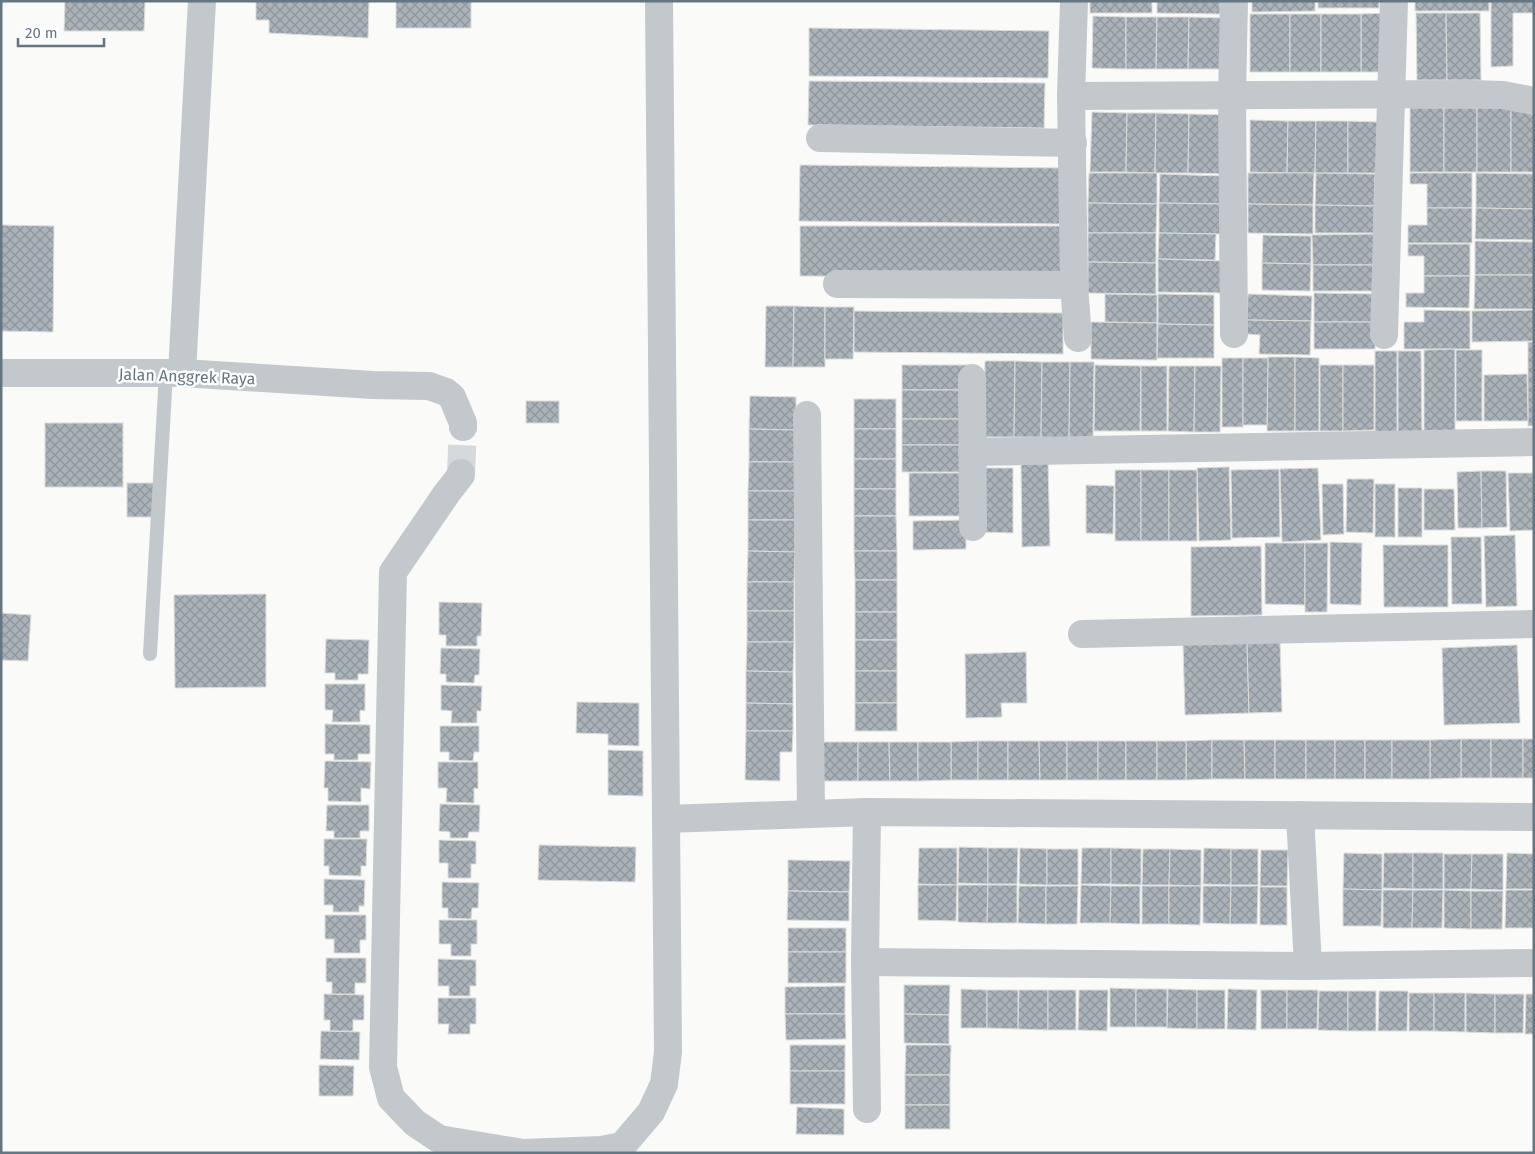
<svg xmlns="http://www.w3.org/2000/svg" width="1535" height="1154" font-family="'Fira Sans',sans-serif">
  <defs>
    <pattern id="building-cross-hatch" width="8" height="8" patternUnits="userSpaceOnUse" patternTransform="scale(1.25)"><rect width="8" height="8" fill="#aab3b9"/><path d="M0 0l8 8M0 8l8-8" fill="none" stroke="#8e969c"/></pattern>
  </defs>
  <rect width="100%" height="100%" fill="#fafaf8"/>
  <g fill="url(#building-cross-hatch)" stroke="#dcdcda">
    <path d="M65,1H145L144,31H64Z"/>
    <path d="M256,1H369L368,38L269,33V20H256Z"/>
    <rect x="396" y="1" width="75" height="27"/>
    <rect x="1090" y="1" width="62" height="12"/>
    <path d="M1157,1H1220V14L1157,13Z"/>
    <path d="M1252,1H1315V11L1252,12Z"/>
    <rect x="1318" y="1" width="61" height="7"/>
    <rect x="1415" y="1" width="74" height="10"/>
    <path d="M1491,1H1534V13H1513V66L1491,67Z"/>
    <path d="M1390,13V72H1361V14Z"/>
    <path d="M1416,13H1446L1447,80H1417Z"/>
    <path d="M1446,13H1480L1481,80H1447Z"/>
    <rect x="1250" y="14" width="40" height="58"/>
    <rect x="1290" y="14" width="31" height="58"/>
    <rect x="1321" y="14" width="40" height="58"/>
    <path d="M1093,16L1126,17V69L1092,68Z"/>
    <path d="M1126,17H1157L1156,69H1126Z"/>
    <path d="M1157,17H1189L1188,69H1156Z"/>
    <path d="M1189,17L1224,18L1223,69H1188Z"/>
    <path d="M809,28L1049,31L1048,78L809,76Z"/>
    <path d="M809,81L1045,83L1044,128L808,125Z"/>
    <rect x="1410" y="108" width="34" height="64"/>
    <rect x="1444" y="108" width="33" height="64"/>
    <rect x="1477" y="108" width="34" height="64"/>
    <rect x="1511" y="108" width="23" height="64"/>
    <path d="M1092,112L1127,113L1126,172H1090Z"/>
    <path d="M1127,113H1156L1155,173L1126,172Z"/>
    <path d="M1156,113L1189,114L1188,173H1155Z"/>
    <path d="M1189,114L1231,115L1229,174L1188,173Z"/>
    <path d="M1250,120L1288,121L1287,173L1250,172Z"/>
    <path d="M1288,121H1316L1315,173H1287Z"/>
    <path d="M1316,121H1348V173H1315Z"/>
    <path d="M1348,121L1378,122L1377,173H1348Z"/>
    <path d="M800,165L1063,168L1062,224L799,221Z"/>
    <path d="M1089,173H1157V204L1088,203Z"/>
    <path d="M1248,173H1314L1313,205L1248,204Z"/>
    <path d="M1316,173L1375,174L1374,206L1315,205Z"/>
    <path d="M1410,173H1472V208H1427V184H1410Z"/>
    <path d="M1476,173L1534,174V209L1476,208Z"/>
    <path d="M1160,174L1223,176L1222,204L1159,203Z"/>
    <path d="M1088,203L1157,204L1156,233H1088Z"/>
    <path d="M1159,203L1222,204V234L1159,233Z"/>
    <path d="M1248,204L1313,205V234L1248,233Z"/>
    <path d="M1315,205L1374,206V233H1315Z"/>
    <path d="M1427,208H1472V243H1408V225H1427Z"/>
    <path d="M1476,208L1534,209V240L1475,239Z"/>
    <path d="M1,225L54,226L53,332L1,331Z"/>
    <path d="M800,226H1066L1065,277L800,276Z"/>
    <path d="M1088,233H1156V263L1088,262Z"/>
    <path d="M1159,233L1216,234L1215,260L1158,259Z"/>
    <path d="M1374,234V265H1313L1312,235Z"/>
    <path d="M1263,235L1311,236V264L1262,263Z"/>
    <path d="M1475,241L1534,242V275H1475Z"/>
    <path d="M1408,244H1470V276H1424V256H1408Z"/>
    <path d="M1158,259L1225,261V293L1158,292Z"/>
    <path d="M1088,262L1156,263V294L1088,293Z"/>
    <path d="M1262,263L1311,264L1310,291L1262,290Z"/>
    <rect x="1313" y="265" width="61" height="26"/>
    <path d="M1475,275H1534V309H1474Z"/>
    <path d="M1424,276H1470L1469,308L1406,307V293H1424Z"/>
    <path d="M1314,293L1376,294V322H1314Z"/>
    <path d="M1105,294L1157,295V323L1105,322Z"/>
    <path d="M1158,294L1214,295V325L1158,324Z"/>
    <path d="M1248,294L1312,296L1311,321L1247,320Z"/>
    <path d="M766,306H794L793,367H765Z"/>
    <path d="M794,306L825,307V367H793Z"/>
    <path d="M825,307H854L853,359H825Z"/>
    <path d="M1424,310L1470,311V349H1404V322H1424Z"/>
    <path d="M1534,310V341L1472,342V311Z"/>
    <path d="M854,311L1063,313V354L854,352Z"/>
    <path d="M1247,320L1311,321L1310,355L1259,354L1260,335L1247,334Z"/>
    <path d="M1091,322L1157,323V360L1091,359Z"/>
    <path d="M1314,322H1376L1375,349H1314Z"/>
    <path d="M1158,324L1214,325V358H1157Z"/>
    <rect x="1528" y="342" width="6" height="84"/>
    <path d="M1455,349V435H1424V350Z"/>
    <rect x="1456" y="350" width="26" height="71"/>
    <rect x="1375" y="351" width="22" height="84"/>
    <path d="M1398,351H1421L1422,435H1398Z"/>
    <path d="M1268,357H1295V431H1267Z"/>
    <path d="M1295,357L1319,358V431H1295Z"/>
    <rect x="1222" y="358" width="21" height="69"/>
    <path d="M1243,358H1268L1267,425H1243Z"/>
    <path d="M985,361H1015L1014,437H984Z"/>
    <path d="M1015,361L1042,362L1041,437H1014Z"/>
    <path d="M1042,362H1070L1069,438L1041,437Z"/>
    <path d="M1070,362H1094L1093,438H1069Z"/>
    <rect x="902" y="365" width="65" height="25"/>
    <path d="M1095,365L1141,366L1140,431H1094Z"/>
    <rect x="1320" y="365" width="23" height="66"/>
    <path d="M1343,365H1374V430L1343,431Z"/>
    <rect x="1141" y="366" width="26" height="65"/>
    <path d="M1169,366H1195L1194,432L1168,431Z"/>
    <path d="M1195,366H1221L1220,432H1194Z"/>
    <path d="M1527,374L1528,421H1484V375Z"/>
    <path d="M902,390H967L966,419H902Z"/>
    <path d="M750,396L796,397V430L749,429Z"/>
    <rect x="854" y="399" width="42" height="30"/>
    <rect x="526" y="401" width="33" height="22"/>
    <rect x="902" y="419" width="64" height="26"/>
    <rect x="45" y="423" width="78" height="64"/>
    <path d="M749,429L796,430V462H749Z"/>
    <rect x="854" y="429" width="42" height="30"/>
    <rect x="902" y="445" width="64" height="27"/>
    <rect x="854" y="459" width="42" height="30"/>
    <path d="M749,462H796L795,491H748Z"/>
    <path d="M1021,462H1048L1050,546L1022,547Z"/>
    <path d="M1229,467L1231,540L1199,541L1197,468Z"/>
    <path d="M983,468H1013V533L983,532Z"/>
    <path d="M1318,468L1321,540L1282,542L1280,469Z"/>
    <path d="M1279,469L1280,537L1232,538L1231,470Z"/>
    <rect x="1115" y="470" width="26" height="71"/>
    <rect x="1141" y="470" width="28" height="71"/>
    <rect x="1169" y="470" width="28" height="71"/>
    <path d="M1481,471L1482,528H1458L1457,472Z"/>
    <path d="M1481,471H1506L1507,527L1482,528Z"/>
    <path d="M909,473H967L966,516H909Z"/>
    <path d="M1508,473H1533L1534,530L1510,531Z"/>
    <path d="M1347,479H1374L1373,533L1346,532Z"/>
    <rect x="127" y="483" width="28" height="34"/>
    <path d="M1322,484H1343L1344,534L1323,535Z"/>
    <rect x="1375" y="484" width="20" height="53"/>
    <path d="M1086,485L1114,486L1113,534L1086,533Z"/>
    <rect x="1398" y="488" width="24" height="49"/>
    <rect x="854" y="489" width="42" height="27"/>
    <path d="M1424,489H1454L1455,530H1424Z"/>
    <rect x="748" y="491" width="47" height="29"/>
    <path d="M854,516H896L897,551H854Z"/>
    <path d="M748,520H795V552L748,551Z"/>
    <path d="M966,520V549L913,550V521Z"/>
    <path d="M1515,535L1517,606L1486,607L1484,536Z"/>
    <path d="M1451,537H1481L1482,604H1452Z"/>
    <path d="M1330,542L1362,543L1361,605L1330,604Z"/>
    <path d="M1265,543H1305V605L1265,604Z"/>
    <path d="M1305,543H1328L1327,612H1305Z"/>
    <path d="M1383,545H1448V607H1384Z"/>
    <path d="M1261,546L1262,615L1191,616V547Z"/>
    <path d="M748,551L795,552L794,582H747Z"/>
    <path d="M854,551H897V580H855Z"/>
    <rect x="855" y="580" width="42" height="32"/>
    <rect x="747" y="582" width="47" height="29"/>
    <path d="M266,594V687L175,688L174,595Z"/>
    <path d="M439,602L482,603L481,636H477V646H446V635H439Z"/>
    <rect x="747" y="611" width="47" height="31"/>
    <rect x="855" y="612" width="42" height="28"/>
    <path d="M1,613L31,615L28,661L1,660Z"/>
    <path d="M326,639L369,640L368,674H358V680H335V673H325Z"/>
    <rect x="855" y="640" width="42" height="31"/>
    <path d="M747,642H794L793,672L746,671Z"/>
    <path d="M1247,642L1249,713L1185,715L1183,644Z"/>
    <path d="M1247,642H1280L1282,712L1249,713Z"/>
    <path d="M1517,645L1520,723L1444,725L1442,648Z"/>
    <path d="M441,648L480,649L479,675H475L474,683L446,682V674H440Z"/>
    <path d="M1026,652L1027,703H1001L1002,717L966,718L965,654Z"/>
    <path d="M746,671L793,672V704L746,703Z"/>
    <rect x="855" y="671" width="42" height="32"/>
    <path d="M325,684H365V711L360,710V722H332L333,710H325Z"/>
    <path d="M441,685L482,686L481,711H477V723H451L452,711L441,710Z"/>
    <path d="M577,702L639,703V746L608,745V734L576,733Z"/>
    <path d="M746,703L793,704V731H746Z"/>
    <rect x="855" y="703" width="42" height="28"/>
    <path d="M325,724L370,725V754H358V760H334V754H325Z"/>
    <path d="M440,726H479V752H474L473,761L449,760V752H440Z"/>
    <path d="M746,731H793L792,752H780V781L745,780Z"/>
    <rect x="1461" y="739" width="30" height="39"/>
    <path d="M1461,739V778L1430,779V740Z"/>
    <rect x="1491" y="739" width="32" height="39"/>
    <rect x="1523" y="739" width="11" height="39"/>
    <path d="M1212,740V779L1186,780V741Z"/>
    <path d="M1212,740H1244L1245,779H1212Z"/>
    <path d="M1244,740H1275V779H1245Z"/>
    <rect x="1275" y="740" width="31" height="39"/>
    <rect x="1306" y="740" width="29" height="39"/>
    <rect x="1335" y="740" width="30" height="39"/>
    <rect x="1365" y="740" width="27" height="39"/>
    <rect x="1392" y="740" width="38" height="39"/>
    <path d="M978,741V780H951V742Z"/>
    <rect x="978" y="741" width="30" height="39"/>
    <path d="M1008,741H1039L1040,780H1008Z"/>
    <path d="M1039,741H1067V780H1040Z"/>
    <rect x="1067" y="741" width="31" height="39"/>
    <rect x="1098" y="741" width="28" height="39"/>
    <rect x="1126" y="741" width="31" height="39"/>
    <rect x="1157" y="741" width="29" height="39"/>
    <rect x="823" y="742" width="35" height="39"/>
    <path d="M858,742H889L890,781H858Z"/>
    <path d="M889,742H918V781H890Z"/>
    <path d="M918,742H951V780L918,781Z"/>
    <path d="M608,750L643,751V796L608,795Z"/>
    <path d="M325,761L371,762L370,789L361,788V802L328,801V788H324Z"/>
    <path d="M438,762H478V789L474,788V803L446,802L447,788H438Z"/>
    <path d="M440,804L480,805L479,832H469L468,838H450V832L439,831Z"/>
    <path d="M327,805H369V831H360V838H334V831H326Z"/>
    <path d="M324,839H367L366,866H361V876L329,875V866H324Z"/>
    <path d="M439,840L476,841V864H471V878H448V863H439Z"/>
    <path d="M539,845L636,847L635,882L538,880Z"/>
    <path d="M959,847L988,848V884L958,883Z"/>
    <path d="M919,848H957V885L918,884Z"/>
    <path d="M988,848H1018L1017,884H988Z"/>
    <path d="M1020,848L1047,849V885L1019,884Z"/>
    <path d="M1082,848H1111V884H1081Z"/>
    <path d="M1111,848L1141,849V885L1111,884Z"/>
    <path d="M1204,848L1231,849V885L1203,884Z"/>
    <rect x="1047" y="849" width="31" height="36"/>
    <path d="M1143,849H1170L1169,885H1142Z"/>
    <path d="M1170,849L1201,850V886L1169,885Z"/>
    <rect x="1231" y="849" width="27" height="36"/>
    <path d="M1261,850H1288L1287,886H1260Z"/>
    <path d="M1344,853L1382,854V890L1343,889Z"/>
    <path d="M1384,853H1413V889L1383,888Z"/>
    <rect x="1413" y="853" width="30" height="36"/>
    <path d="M1507,853L1534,854V889H1506Z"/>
    <path d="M1444,854H1472L1471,889H1444Z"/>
    <path d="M1472,854H1503V890L1471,889Z"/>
    <path d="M788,860L850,861L849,892L788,891Z"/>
    <path d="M324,879L365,880L364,906H359V912H333V905H324Z"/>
    <path d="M442,882L479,883L478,908H472L471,919L448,918V908H442Z"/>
    <path d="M918,885H957L956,921L918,920Z"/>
    <path d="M958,885H988L987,923L958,922Z"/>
    <path d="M988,885H1017V923H987Z"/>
    <path d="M1081,885L1111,886L1110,923H1080Z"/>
    <path d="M1019,886H1046V924L1018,923Z"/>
    <path d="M1046,886H1078L1077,924H1046Z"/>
    <path d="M1111,886H1140V924L1110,923Z"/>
    <rect x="1142" y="886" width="27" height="38"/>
    <path d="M1169,886H1201L1200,925L1169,924Z"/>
    <path d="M1203,886H1231L1230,924L1203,923Z"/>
    <path d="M1231,886H1258L1257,924H1230Z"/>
    <rect x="1260" y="887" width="27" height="38"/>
    <path d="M1343,889L1382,890L1381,926H1343Z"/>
    <path d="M1383,890H1413L1412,928H1383Z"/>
    <path d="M1413,890H1443L1442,928H1412Z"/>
    <path d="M1444,890L1471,891V929L1444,928Z"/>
    <path d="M1506,890H1534V928H1505Z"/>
    <path d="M788,891L849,892V921L787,920Z"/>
    <path d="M1471,891H1503L1502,929H1471Z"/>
    <path d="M325,915H366V940H360V953H334V939H325Z"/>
    <path d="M439,920H477V944H471V956H451V944H439Z"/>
    <rect x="788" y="928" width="58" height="24"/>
    <rect x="788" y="952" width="58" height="31"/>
    <path d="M326,958H366V983H355V994H332V982H326Z"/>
    <path d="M438,959L476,960V986H470V996H449V986H438Z"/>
    <path d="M904,985H950L949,1015L904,1014Z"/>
    <path d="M845,986V1014H785V987Z"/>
    <path d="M1110,988L1136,989V1027H1110Z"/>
    <path d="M961,989L987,990V1028H961Z"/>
    <rect x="1136" y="989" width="31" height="38"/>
    <path d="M1168,989L1197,990V1029L1167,1028Z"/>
    <path d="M1228,989L1257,990L1256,1030L1227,1029Z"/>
    <path d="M987,990H1018V1029L987,1028Z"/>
    <path d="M1019,990H1048V1030L1018,1029Z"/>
    <rect x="1048" y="990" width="28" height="40"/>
    <path d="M1079,990H1108L1107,1031L1078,1030Z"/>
    <rect x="1197" y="990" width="28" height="39"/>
    <rect x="1261" y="990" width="26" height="39"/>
    <path d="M1287,990H1318L1317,1029H1287Z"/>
    <path d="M1319,991H1348V1031L1318,1030Z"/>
    <rect x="1348" y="991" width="28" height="40"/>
    <path d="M1379,991H1408L1407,1031H1378Z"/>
    <rect x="1409" y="993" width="25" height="38"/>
    <path d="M1434,993H1465V1032L1434,1031Z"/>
    <path d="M1466,993L1495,994V1033L1466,1032Z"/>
    <path d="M324,994L364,995V1020H353V1031H330V1020H324Z"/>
    <path d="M1495,994H1524L1523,1033H1495Z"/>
    <path d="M1526,994H1534V1034H1525Z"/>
    <path d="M438,998H476V1024H470V1034H448L449,1024H438Z"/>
    <path d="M785,1014H845L846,1039L786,1040Z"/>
    <path d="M904,1014L949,1015V1044L904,1043Z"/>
    <path d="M321,1031L360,1032L359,1060L320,1059Z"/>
    <rect x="790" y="1045" width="55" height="26"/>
    <path d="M906,1045H951L950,1075H905Z"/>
    <path d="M319,1065L354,1066L353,1096H319Z"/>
    <rect x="790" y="1071" width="55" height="33"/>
    <rect x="905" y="1075" width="45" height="30"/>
    <rect x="905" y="1105" width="45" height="24"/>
    <path d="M797,1107L844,1109V1135L796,1134Z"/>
  </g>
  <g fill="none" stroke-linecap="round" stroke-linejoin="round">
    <path stroke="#d5d9db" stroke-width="28" stroke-dasharray="28 14" stroke-linecap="butt" d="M461,473L463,427"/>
    <path stroke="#c3c8cc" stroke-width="14" d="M150,654L166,373"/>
    <g stroke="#c3c8cc" stroke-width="28">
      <path d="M1074,1L1071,96L1470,94L1503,95L1534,101"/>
      <path d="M1071,96L1074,285L1078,338"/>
      <path d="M820,138L1073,143"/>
      <path d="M837,284L1074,285"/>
      <path d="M1234,334L1232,96L1234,1"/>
      <path d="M1384,335L1394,1"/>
      <path d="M1,373H182L373,385L429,386L446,392L452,397L463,423V427"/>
      <path d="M182,373L202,1"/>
      <path d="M972,378L973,527"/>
      <path d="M807,415L811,814"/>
      <path d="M972,452L1534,442"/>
      <path d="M461,473V475L447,493L393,572L383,1067L391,1098L415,1123L439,1139L523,1153L601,1150L622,1146L651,1112L664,1084L668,1052L659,1"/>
      <path d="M1082,634L1534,624"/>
      <path d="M867,812L865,962L1308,966L1534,963"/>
      <path d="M1300,815L1308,966"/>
      <path d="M667,819L867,812L1534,817"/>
      <path d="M865,962L867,1109"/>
    </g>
  </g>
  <g text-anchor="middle" stroke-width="5" stroke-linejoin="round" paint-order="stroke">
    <g font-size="16" fill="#657683" stroke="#fff">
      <text transform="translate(187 376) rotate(2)" y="6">Jalan Anggrek Raya</text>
    </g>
  </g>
  <rect width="1535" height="1154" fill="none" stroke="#657683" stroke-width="5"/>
  <path d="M18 38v8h86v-8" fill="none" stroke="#657683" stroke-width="2.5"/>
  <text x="25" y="38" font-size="15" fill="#657683" stroke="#ffffff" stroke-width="4" paint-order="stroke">20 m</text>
</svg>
